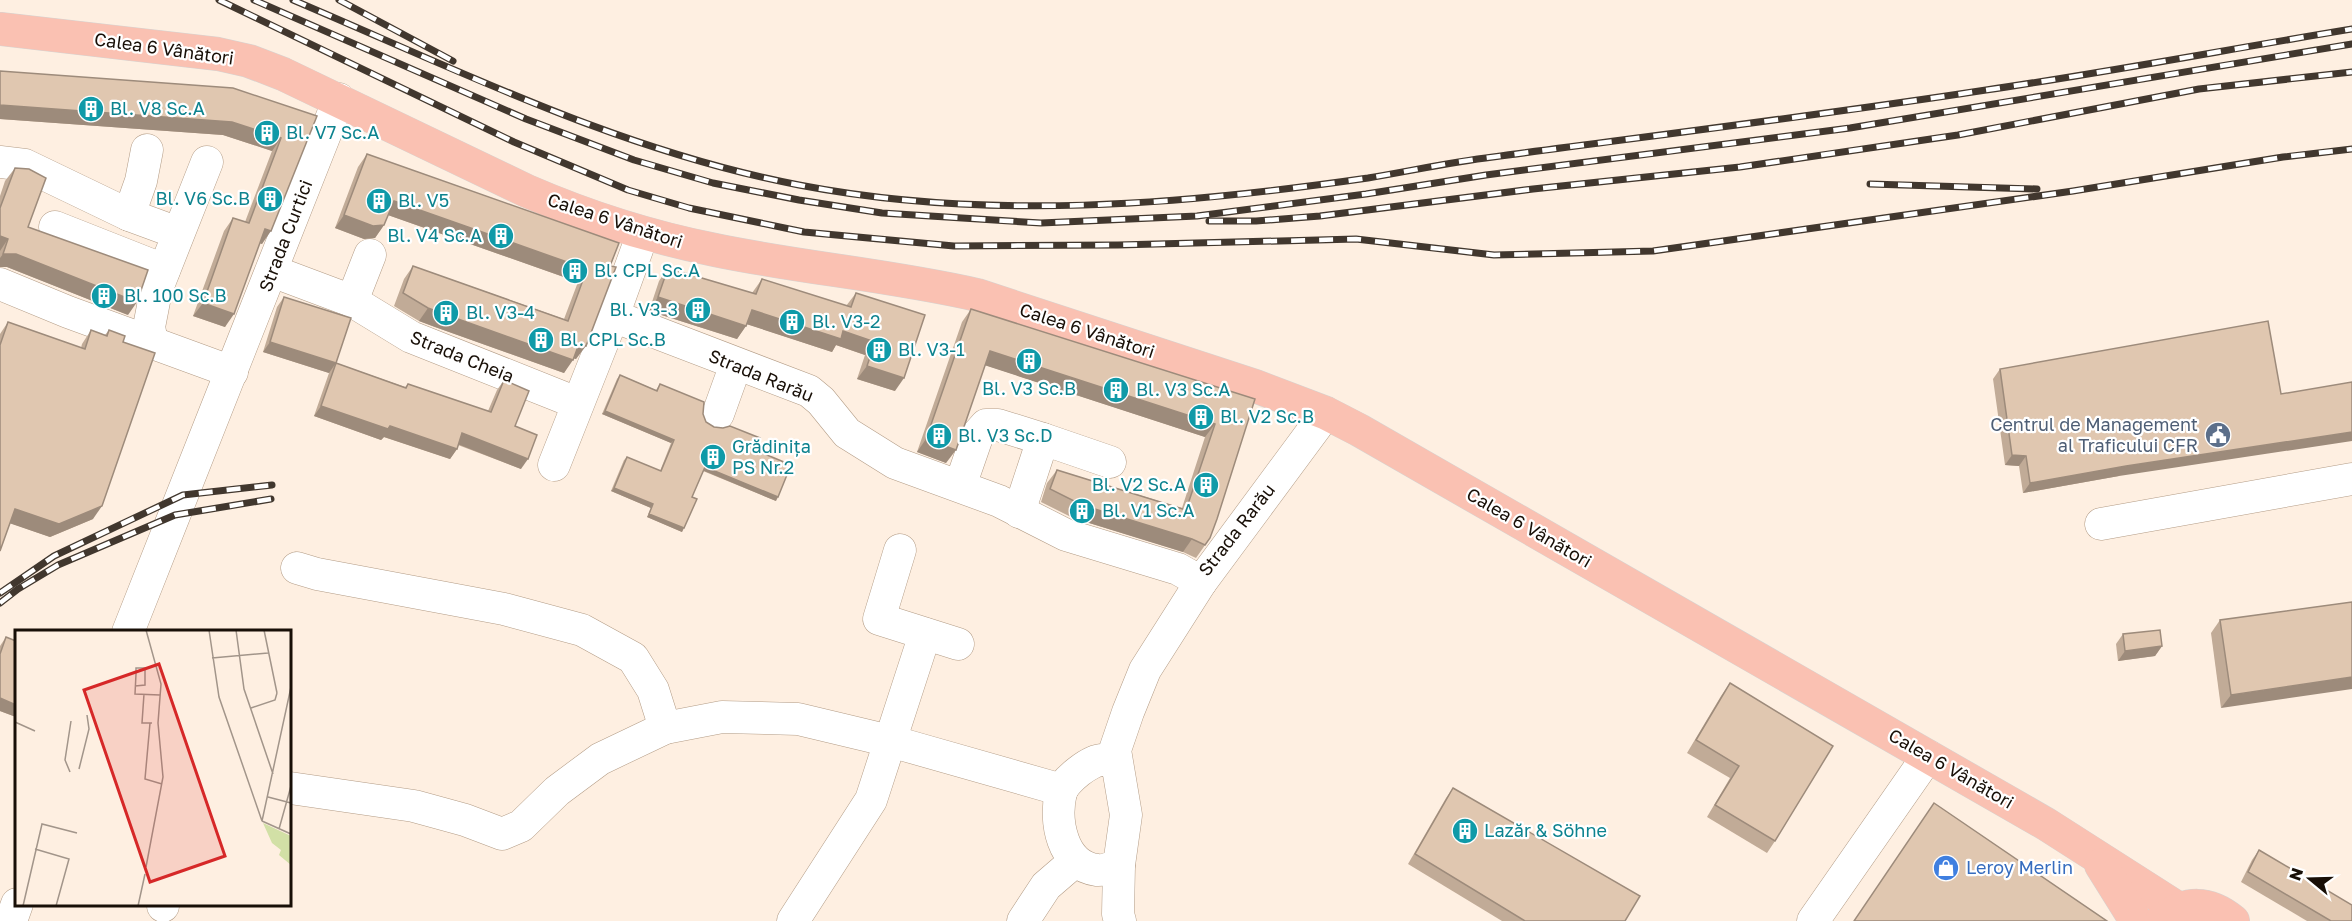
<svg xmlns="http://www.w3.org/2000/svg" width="2352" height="921" font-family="'Golos Text',sans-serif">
  <rect width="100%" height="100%" fill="#feefe1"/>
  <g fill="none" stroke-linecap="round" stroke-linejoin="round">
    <g stroke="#b39c86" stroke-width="33">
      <g id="minor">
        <path d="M0,162L25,165L129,215L178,233"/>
        <path d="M129,215L141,181L147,150"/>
        <path d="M55,227L164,270"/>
        <path d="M272,271L352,301L411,337L577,403"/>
        <path d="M0,284L68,312L232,372"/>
        <path d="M352,301L370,255"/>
        <path d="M613,316L809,391L821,401L847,433L895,463L999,501L1066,535L1178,569L1201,582L1326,413"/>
        <path d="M152,342L149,327L156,291L207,162"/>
        <path d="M718,414L736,364"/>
        <path d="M554,465L613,316L643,233"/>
        <path d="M960,486L978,434L986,425H998L1043,439"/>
        <path d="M1019,512L1043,439L1110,462"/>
        <path d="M2101,524L2352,479"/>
        <path d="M900,550L879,619L958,644"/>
        <path d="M297,568L317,574L504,609L582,630L633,658L653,690L665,728"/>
        <path d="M128,632L339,99"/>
        <path d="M1116,765C1112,763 1107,760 1103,760C1091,759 1064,781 1061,792C1054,821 1062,866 1097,870C1103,871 1113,867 1119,865"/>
        <path d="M290,788L414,806L465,820L502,834L521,826L557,791L600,759L665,728L722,717L798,719L890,741L1062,790"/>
        <path d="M163,906V904"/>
        <path d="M11,921L17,904"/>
        <path d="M793,921L871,800L925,634"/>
        <path d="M1023,921L1046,886L1075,861"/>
        <path d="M1120,921L1118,914L1119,865L1126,815L1115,750L1128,712L1145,670L1201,582"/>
        <path d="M1813,921L1928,756"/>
      </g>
    </g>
    <g stroke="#d5d4d2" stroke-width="34">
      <g id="major">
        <path d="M0,29L218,54L249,61L283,74L527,191C587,217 650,237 715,250C801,268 890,275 977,295L1255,386L1326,413L1359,430L2046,824L2179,909"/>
        <path d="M2101,865L2136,921"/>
        <path d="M2162,920C2186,901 2209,901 2233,921"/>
      </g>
    </g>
    <use href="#minor" stroke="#fff" stroke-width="32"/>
    <use href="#major" stroke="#fac1b2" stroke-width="33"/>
    <g stroke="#41372e" stroke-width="7">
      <g id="rail">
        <path d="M219,0L514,142L628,190L689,208L804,232L954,246L1118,245L1356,239L1494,255L1653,251L2073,191L2283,157L2352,149"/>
        <path d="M254,0L526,119L634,160L713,183L799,200L882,213L1041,223L1197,216L1366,194L1486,175L1850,128L2352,44"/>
        <path d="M293,0C458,70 621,151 799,185C987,221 1180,205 1368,178C1410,171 1451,162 1493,157C1658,135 1822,115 1986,90C2109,72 2230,49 2352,29"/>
        <path d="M339,0L453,61"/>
        <path d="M1870,184L2037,189"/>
        <path d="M1209,221H1256L1320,216L1533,189L1740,167L1958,135L2199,89L2352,72"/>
        <path d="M0,593L54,556L183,495L272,485"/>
        <path d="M0,603L18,589L58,565L175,515L271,499"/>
      </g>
    </g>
    <use href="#rail" stroke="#fff" stroke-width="4.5" stroke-dasharray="14" stroke-linecap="butt"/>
  </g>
  <g fill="#c1ab97">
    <path d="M0,71L317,116L262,244L260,243L225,327L193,316L224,231L233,218L245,222L272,151L223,135L0,119Z"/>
    <path d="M367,154L619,243L576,359L573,358L564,373L435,327L419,321L394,306L404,279L413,266L564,319L578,282L388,215L384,225L375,238L364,239L335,228L358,167Z"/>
    <path d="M15,168L28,227L128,315L7,267H0V196L5,181Z"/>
    <path d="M668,268L752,293L762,279L846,306L856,293L895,391L857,379L865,355L836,345L832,352L747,324L737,339L649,311L659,281Z"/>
    <path d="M284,297L336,363L405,387L408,384L488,411L497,390L504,380L515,426L521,469L458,445L457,449L450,459L384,437L381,440L314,416L329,373L263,352L277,307Z"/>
    <path d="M971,309L1255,399L1210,538L1196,558L1183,552L1073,518L1041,502L1047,483L1057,470L1182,508L1205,437L985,365L946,463L917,452L962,322Z"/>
    <path d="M8,322L81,348L82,344L91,330L105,335L109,330L123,342L93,519L50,537L10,523L0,551V334Z"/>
    <path d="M2000,369L2119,476L2023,493L2019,466L2005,465L1993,379Z"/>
    <path d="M620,375L656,390L660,384L703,414L706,422L714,427L755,450L776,501L703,471L692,497L682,532L647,517L651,508L611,491L624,460L627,457L660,471L671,443L602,414L617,379Z"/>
    <path d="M2352,602L2221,708L2211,633L2220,620Z"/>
    <path d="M2123,634L2162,646L2155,656L2118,661L2116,644Z"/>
    <path d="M6,637L16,717L0,711V646Z"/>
    <path d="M1730,683L1775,841L1767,853L1707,817L1730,778L1687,753L1721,696Z"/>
    <path d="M1453,788L1625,921H1502L1408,864L1446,798Z"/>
    <path d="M2259,850L2352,921H2307L2241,882L2252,860Z"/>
  </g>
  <g fill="#9d8b7b">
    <path d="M0,105L232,122L281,138L272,151L223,135L0,119Z"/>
    <path d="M394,201L475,229L587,269L578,282L385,214Z"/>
    <path d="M344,215L384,225L375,238L364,239L335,228Z"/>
    <path d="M265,229L271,231L262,244L256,242Z"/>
    <path d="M0,236L8,239L0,251Z"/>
    <path d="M3,254H16L137,302L128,315L7,267H0V258Z"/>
    <path d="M658,297L746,326L737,339L649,311Z"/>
    <path d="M203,303L234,314L225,327L193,316Z"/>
    <path d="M428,308L573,360L564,373L435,327L419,321Z"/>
    <path d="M752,310L843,331L875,342L865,355L836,345L832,352L743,323Z"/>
    <path d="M270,342L336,363L329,373L263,352Z"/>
    <path d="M579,344L586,346L576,359L570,357Z"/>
    <path d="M990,351L1215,424L1205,437L981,364Z"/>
    <path d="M867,366L904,378L895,391L857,379Z"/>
    <path d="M321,406L390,426L457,449L450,459L384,437L381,440L314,416Z"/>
    <path d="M605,411L674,440L671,443L602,414Z"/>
    <path d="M2352,432V441L2119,476L2023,493L2030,483L2126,466Z"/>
    <path d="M462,433L528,459L521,469L455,443Z"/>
    <path d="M926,439L956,450L946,463L917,452Z"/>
    <path d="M2012,455L2026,456L2019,466L2005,465Z"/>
    <path d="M705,467L778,497L776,501L702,470Z"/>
    <path d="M614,488L653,504L651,508L611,491Z"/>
    <path d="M1082,505L1192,539L1183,552L1073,518Z"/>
    <path d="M102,506L93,519L50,537L6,522L15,509Z"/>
    <path d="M649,514L684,528L682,532L647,517Z"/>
    <path d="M2162,646L2155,656L2118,661L2125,651Z"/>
    <path d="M2352,677V689L2221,708L2231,695Z"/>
    <path d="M0,698L16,705V717L0,711Z"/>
  </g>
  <g fill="#e0c7b0" stroke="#9d8b7b" stroke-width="1.5">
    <path d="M0,71L233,88L317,116L271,231L265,229L234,314L203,303L233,218L249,223L281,138L232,122L0,105Z"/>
    <path d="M367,154L619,243L610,266L616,267L586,346L579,344L573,360L444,314L428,308L403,293L413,266L568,321L587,269L394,201L384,225L373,226L344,215Z"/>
    <path d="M15,168L29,169L46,178L28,227L148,270L137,302L16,254H3L8,239L0,236V208Z"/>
    <path d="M668,268L756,294L762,279L851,307L856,293L925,315L904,378L867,366L875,342L843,331L841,339L752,310L746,326L658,297Z"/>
    <path d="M284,297L351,318L336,363L270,342Z"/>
    <path d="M971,309L1255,399L1217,519L1210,538L1205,545L1192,539L1082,505L1050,489L1057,470L1186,510L1215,424L990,351L956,450L926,439Z"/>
    <path d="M2268,321L2281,394L2352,382V432L2126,466L2030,483L2026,456L2012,455L2000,369Z"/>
    <path d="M8,322L85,349L91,330L107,336L109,330L125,336L123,342L155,353L102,506L59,524L15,509L0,551V345Z"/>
    <path d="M336,363L406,388L408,384L491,412L504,380L529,391L515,426L537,435L528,459L462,433L457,449L390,426L388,429L321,406Z"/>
    <path d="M620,375L657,391L660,384L704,402L703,414L706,422L714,427L723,428L730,426L760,438L755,450L791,465L778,497L705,467L692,497L697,499L684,528L649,514L653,504L614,488L627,457L661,471L674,440L605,411Z"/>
    <path d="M2352,602V677L2231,695L2220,620Z"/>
    <path d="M2160,630L2162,646L2125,651L2123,634Z"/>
    <path d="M6,637L16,641V705L0,698V654Z"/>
    <path d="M1730,683L1833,746L1775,841L1715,805L1739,766L1696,740Z"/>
    <path d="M1453,788L1640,896L1625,921H1525L1415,854Z"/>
    <path d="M1934,803L2107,921H1854Z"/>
    <path d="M2259,850L2352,905V921H2331L2248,872Z"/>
  </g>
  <defs>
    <g id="building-disc" transform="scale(1.35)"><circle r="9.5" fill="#0f9aa8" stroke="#fff"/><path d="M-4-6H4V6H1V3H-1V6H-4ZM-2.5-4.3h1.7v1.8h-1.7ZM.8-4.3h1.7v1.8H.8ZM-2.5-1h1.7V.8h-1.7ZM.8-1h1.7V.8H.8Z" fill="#fff"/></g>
    <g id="civic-disc" transform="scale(1.35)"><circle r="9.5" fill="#5c6f8a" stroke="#fff"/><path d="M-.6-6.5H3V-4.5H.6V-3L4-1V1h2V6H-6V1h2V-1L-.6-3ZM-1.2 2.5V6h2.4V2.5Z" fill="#fff"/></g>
    <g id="shop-disc" transform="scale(1.35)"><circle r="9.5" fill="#3f7fe0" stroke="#fff"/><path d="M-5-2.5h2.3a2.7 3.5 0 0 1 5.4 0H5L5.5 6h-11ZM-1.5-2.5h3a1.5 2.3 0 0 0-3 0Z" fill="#fff"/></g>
  </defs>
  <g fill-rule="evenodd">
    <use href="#building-disc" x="91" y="109"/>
    <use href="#building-disc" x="267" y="133"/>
    <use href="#building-disc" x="270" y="199"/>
    <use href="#building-disc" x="379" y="201"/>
    <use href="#building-disc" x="501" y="236"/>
    <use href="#building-disc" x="575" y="271"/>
    <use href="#building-disc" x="104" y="296"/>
    <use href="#building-disc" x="698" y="310"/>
    <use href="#building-disc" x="446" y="313"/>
    <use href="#building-disc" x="792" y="322"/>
    <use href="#building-disc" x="541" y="340"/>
    <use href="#building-disc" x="879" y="350"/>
    <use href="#building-disc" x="1029" y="361"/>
    <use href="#building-disc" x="1116" y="390"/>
    <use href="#building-disc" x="1201" y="417"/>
    <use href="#civic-disc" x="2218" y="435"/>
    <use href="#building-disc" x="939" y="436"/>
    <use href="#building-disc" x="713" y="457"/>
    <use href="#building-disc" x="1206" y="485"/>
    <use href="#building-disc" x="1082" y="511"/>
    <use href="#building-disc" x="1465" y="831"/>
    <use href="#shop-disc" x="1946" y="868"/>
  </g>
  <g text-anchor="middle" stroke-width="4.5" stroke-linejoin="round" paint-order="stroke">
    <g font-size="18" fill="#180f07" stroke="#fff">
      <text transform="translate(164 49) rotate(8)" y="6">Calea 6 Vânători</text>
      <text transform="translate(615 221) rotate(18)" y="6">Calea 6 Vânători</text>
      <text transform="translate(286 236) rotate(-69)" y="6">Strada Curtici</text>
      <text transform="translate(1087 331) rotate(18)" y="6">Calea 6 Vânători</text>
      <text transform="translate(462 357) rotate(22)" y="6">Strada Cheia</text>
      <text transform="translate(761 376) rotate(22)" y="6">Strada Rarău</text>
      <text transform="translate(1529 528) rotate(30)" y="6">Calea 6 Vânători</text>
      <text transform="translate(1237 530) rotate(-52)" y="6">Strada Rarău</text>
      <text transform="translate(1951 769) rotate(30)" y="6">Calea 6 Vânători</text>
    </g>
    <g font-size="18" fill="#0d838f" stroke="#fff" text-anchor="start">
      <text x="110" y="115">Bl. V8 Sc.A</text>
      <text x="286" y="139">Bl. V7 Sc.A</text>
      <text x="250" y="205" text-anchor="end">Bl. V6 Sc.B</text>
      <text x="398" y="207">Bl. V5</text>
      <text x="482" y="242" text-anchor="end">Bl. V4 Sc.A</text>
      <text x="594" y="277">Bl. CPL Sc.A</text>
      <text x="124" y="302">Bl. 100 Sc.B</text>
      <text x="678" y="316" text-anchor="end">Bl. V3-3</text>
      <text x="466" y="319">Bl. V3-4</text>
      <text x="812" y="328">Bl. V3-2</text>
      <text x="560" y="346">Bl. CPL Sc.B</text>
      <text x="898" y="356">Bl. V3-1</text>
      <text x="1029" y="395" text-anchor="middle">Bl. V3 Sc.B</text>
      <text x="1136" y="396">Bl. V3 Sc.A</text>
      <text x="1220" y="423">Bl. V2 Sc.B</text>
      <text x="958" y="442">Bl. V3 Sc.D</text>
      <text x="732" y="453">Grădinița<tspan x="732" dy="21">PS Nr.2</tspan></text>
      <text x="1186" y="491" text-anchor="end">Bl. V2 Sc.A</text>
      <text x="1102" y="517">Bl. V1 Sc.A</text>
      <text x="1484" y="837">Lazăr &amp; Söhne</text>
    </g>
    <g font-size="18" fill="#4e5e75" stroke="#fff" text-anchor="end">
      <text x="2198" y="431">Centrul de Management<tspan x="2198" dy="21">al Traficului CFR</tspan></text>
    </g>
    <g font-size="18" fill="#366cbe" stroke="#fff" text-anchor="start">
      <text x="1966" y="874">Leroy Merlin</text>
    </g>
  </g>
  <g transform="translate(15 630)">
    <rect width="276" height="276" fill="#feefe1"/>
    <path d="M248,193L276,206V235L264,225L266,220L257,213Z" fill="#d2e0a6"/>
    <path fill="none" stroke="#a2958a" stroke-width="1.5" d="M194,0L204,67L247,191M221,0L229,59L258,144M249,0L262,63M197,28L253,23M120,56L130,55V38H121V44L120,64L145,65M129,64L127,93H137M236,78L260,70L262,63M0,92L20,101M135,93L130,149L147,154M64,139L74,99L72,85M55,142L50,130L56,91M253,167L276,173M247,191L276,57M247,191L276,204M264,199L276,156M20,219L54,229L41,276M131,237L148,147L143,93L146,54L131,0M8,276L27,194L62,203M123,276L130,244"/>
    <path fill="#d62828" fill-opacity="0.15" stroke="#d62828" stroke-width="3" d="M144,34L210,226L135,252L69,60Z"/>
    <rect width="276" height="276" fill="none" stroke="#180f07" stroke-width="3"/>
  </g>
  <g transform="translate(2310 879) rotate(289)" stroke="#ffffff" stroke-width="4.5" paint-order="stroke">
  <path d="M0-4.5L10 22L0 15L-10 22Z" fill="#180f07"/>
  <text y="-9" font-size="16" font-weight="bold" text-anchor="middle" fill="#180f07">N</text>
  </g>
</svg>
